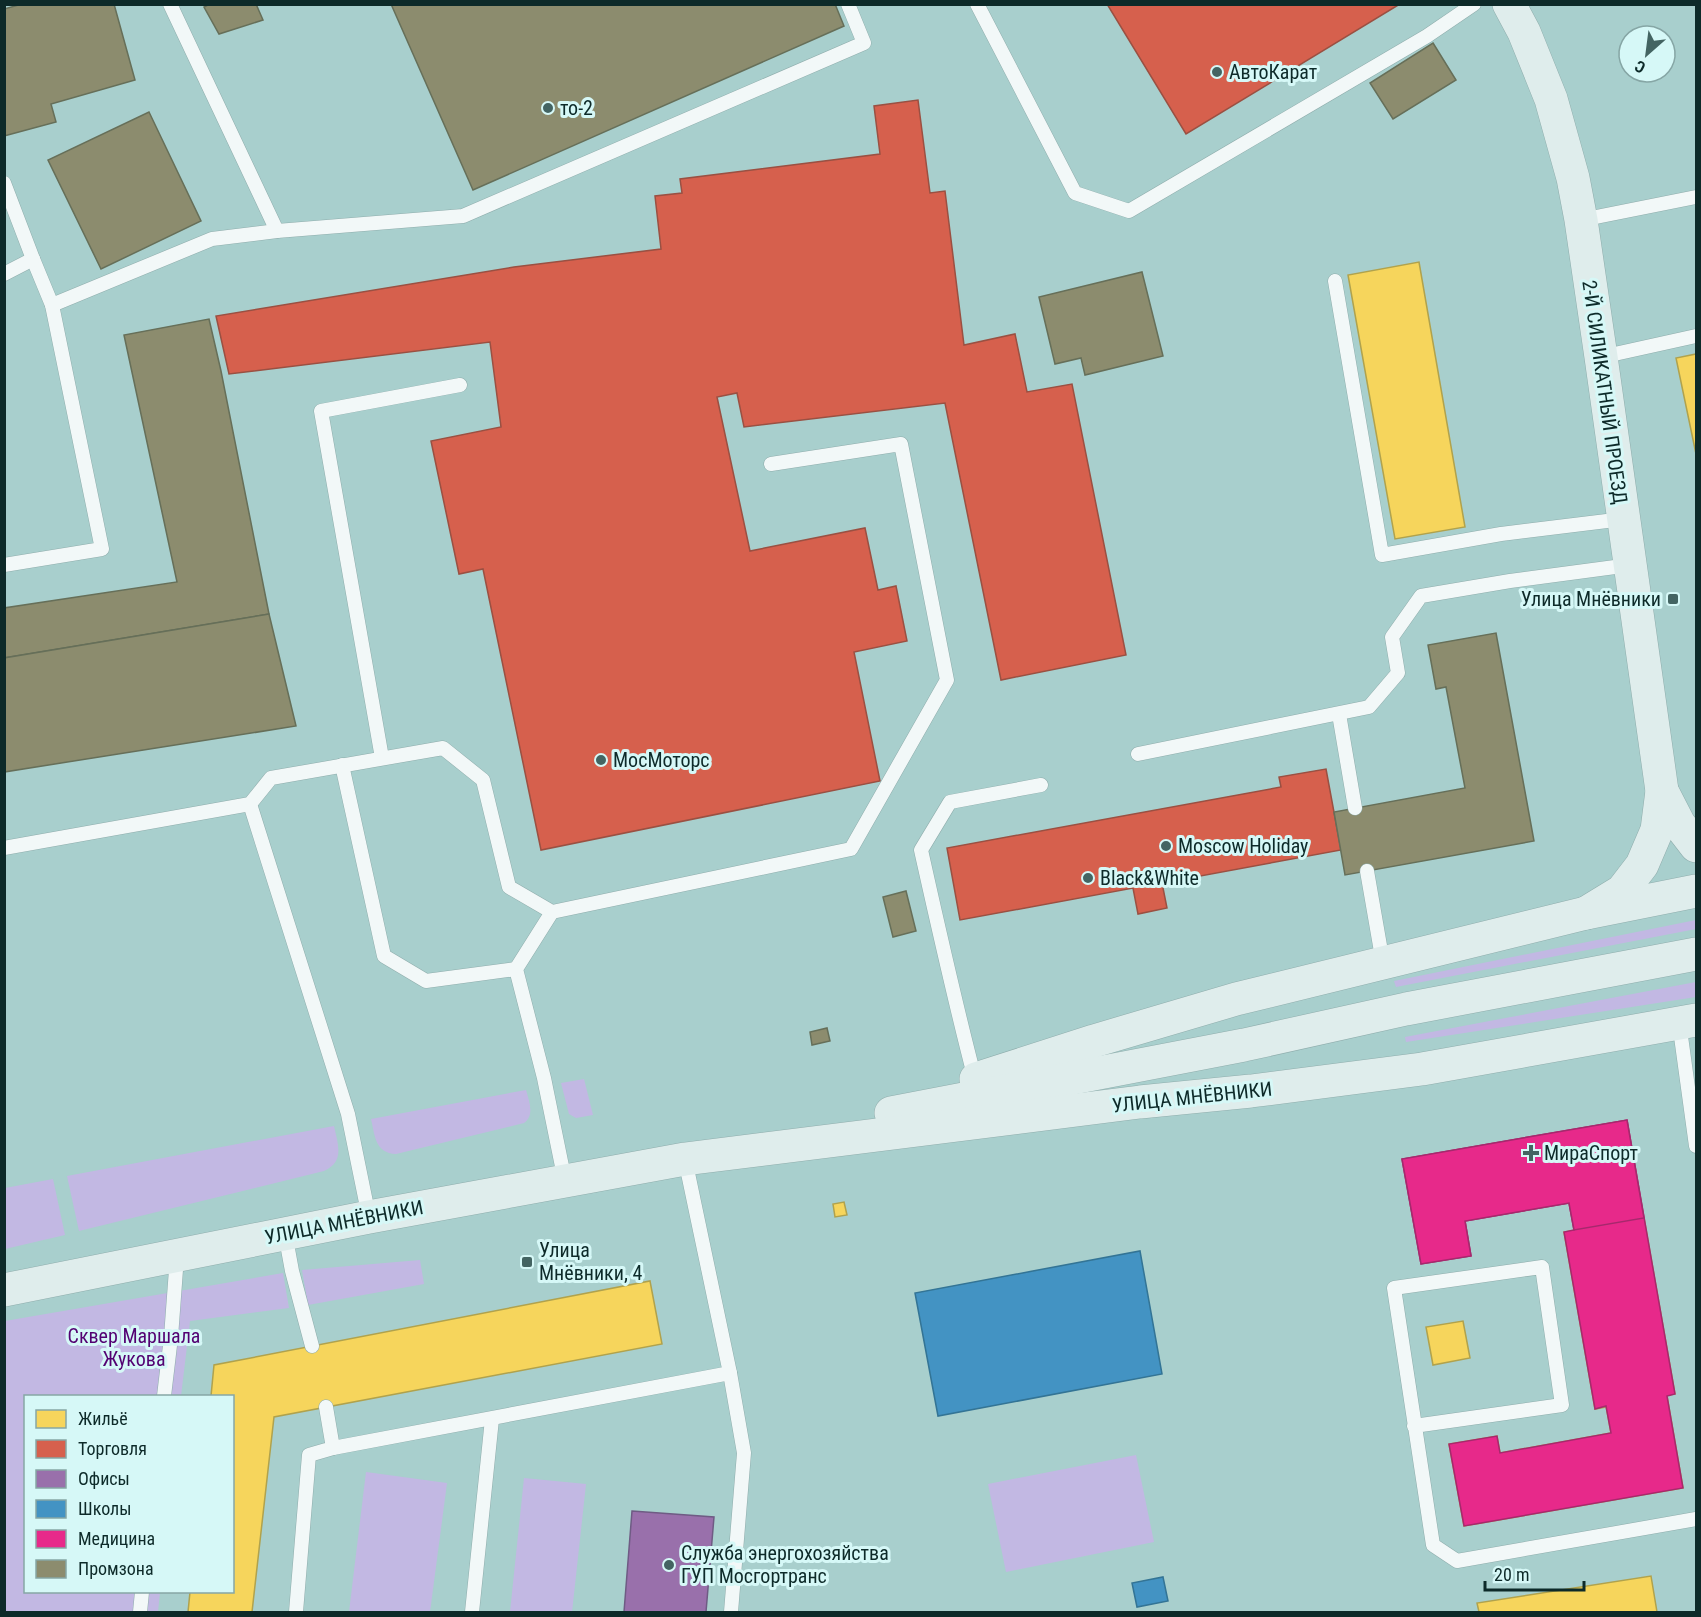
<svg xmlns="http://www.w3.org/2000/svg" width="1701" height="1617" font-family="'Roboto Condensed',sans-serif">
  <rect width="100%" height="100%" fill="#a8cfcd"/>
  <g fill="#c2b8e3">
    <path d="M1696,920V929L1396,987L1394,981Z"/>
    <path d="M1696,982V997L1406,1042L1405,1037Z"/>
    <path d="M584,1079L593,1115L576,1118L569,1114L561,1083Z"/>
    <path d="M526,1090C529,1101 535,1115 524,1123L396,1154C375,1153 375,1136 371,1119Z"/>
    <path d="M334,1126C338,1145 345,1161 324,1171L79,1231L67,1176Z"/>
    <path d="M53,1179L65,1235L5,1249V1188Z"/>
    <path d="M420,1260L424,1284L308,1305L302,1270Z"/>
    <path d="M283,1273L289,1308L190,1321L181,1396H26V1592H160L158,1612H5V1321Z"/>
    <path d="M1136,1455L1154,1542L1006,1572L988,1484Z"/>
    <path d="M366,1472L447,1483L430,1612H349Z"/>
    <path d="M524,1478L586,1484L572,1612H510Z"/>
  </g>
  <g fill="#f6d55c" stroke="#b0a24d" stroke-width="1.5">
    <path d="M1419,262L1465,527L1395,539L1348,275Z"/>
    <path d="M1696,354V454L1676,358Z"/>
    <path d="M844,1202L847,1215L835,1217L833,1204Z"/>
    <path d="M1644,1218L1675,1394L1595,1409L1564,1232Z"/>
    <path d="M650,1281L662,1344L274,1417L252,1612H188L190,1592H232V1396H211L214,1365Z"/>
    <path d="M1463,1321L1470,1358L1433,1365L1426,1327Z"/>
    <path d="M1667,1396L1683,1488L1464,1526L1449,1444L1497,1436L1500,1453L1611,1433L1606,1406Z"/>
    <path d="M1651,1576L1657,1612H1479L1477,1603Z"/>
  </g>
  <g fill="#d6604d" stroke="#9a5042" stroke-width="1.5">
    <path d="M1107,4H1400L1186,134Z"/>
    <path d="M918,100L930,193L945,191L964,345L1015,334L1027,392L1072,384L1126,655L1001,680L945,403L744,427L737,393L717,397L750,551L865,528L878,590L896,586L907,641L854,652L880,781L541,850L483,569L459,574L431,441L501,427L490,342L229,374L216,316L514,267L661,249L655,196L682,193L680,179L880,154L874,106Z"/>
    <path d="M1326,769L1341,850L1162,883L1167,908L1138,914L1133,888L960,920L947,848L1281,787L1279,777Z"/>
  </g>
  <path fill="#9970ab" stroke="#6f5b84" stroke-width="1.5" d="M632,1511L714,1517L706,1612H624Z"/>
  <g fill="#4393c3" stroke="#337495" stroke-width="1.5">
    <path d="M1140,1251L1162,1374L938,1416L915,1293Z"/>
    <path d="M1163,1577L1168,1601L1137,1607L1132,1583Z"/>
  </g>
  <g fill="#e7298a" stroke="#a6296d" stroke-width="1.5">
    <path d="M1627,1120L1675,1394L1667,1396L1683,1488L1464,1526L1449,1444L1497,1436L1500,1453L1611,1433L1606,1406L1595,1409L1564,1232L1574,1230L1569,1203L1465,1221L1471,1256L1421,1264L1402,1159Z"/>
    <path d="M1627,1120L1644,1218L1574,1230L1569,1203L1465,1221L1471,1256L1421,1264L1402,1159Z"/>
  </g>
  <g fill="#8c8c6e" stroke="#666f59" stroke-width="1.5">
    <path d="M22,4H114L135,80L51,104L56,122L4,136V9Z"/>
    <path d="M210,4H256L263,20L219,34L204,7Z"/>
    <path d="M391,4H835L844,26L473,190Z"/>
    <path d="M1433,43L1456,80L1393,119L1370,83Z"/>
    <path d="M149,112L201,221L101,269L48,160Z"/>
    <path d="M1142,272L1163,356L1085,375L1081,358L1055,364L1039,297Z"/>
    <path d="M209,319L221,371L269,614L4,658V608L177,582L124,335Z"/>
    <path d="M269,614L296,726L4,772V658Z"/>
    <path d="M1496,633L1534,841L1345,875L1334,812L1465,788L1446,687L1436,689L1428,645Z"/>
    <path d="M906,891L916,931L893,937L883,897Z"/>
    <path d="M827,1028L830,1041L812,1045L810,1032Z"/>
  </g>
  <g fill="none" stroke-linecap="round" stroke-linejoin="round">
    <g stroke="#8fadac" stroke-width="15">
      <g id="lane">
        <path d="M170,4L277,231"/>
        <path d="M977,4L1075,193L1129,211L1427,36L1474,4"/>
        <path d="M4,183L33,259L52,305L102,549L4,565"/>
        <path d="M1581,220L1696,197"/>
        <path d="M4,274L33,259"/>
        <path d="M1335,281L1382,555L1501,534L1623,519"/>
        <path d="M52,305L212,239L277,231L463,216L864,43L848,4"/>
        <path d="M1601,357L1696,336"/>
        <path d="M1339,714L1355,808"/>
        <path d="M1138,754L1369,707L1398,673L1392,637L1421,596L1510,581L1630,565"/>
        <path d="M382,758L321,411L460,385"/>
        <path d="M342,765L384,956L426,981L516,969"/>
        <path d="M250,804L348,1114L369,1217"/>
        <path d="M4,848L250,804L271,778L443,748L483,780L509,887L552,912L851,849L947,680L901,444L771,464"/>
        <path d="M1367,871L1383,963"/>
        <path d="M552,912L516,969L544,1078L565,1181"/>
        <path d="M1679,1022L1696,1146"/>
        <path d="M975,1079C955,1003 938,926 921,850L950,802L1041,785"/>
        <path d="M285,1233L292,1271L312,1346"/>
        <path d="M730,1373L744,1453L731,1612"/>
        <path d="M164,1396L171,1337L177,1256"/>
        <path d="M1414,1426L1562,1405L1542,1267L1394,1288L1433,1545L1457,1561L1696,1519"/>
        <path d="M333,1448L730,1373L685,1159"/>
        <path d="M140,1612L142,1592"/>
        <path d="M296,1612L309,1455L333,1448L326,1407"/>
        <path d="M472,1612L492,1419"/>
      </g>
    </g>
    <g stroke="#8fadac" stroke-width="34">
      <g id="secondary">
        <path d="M1509,4L1524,32L1551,99L1573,178L1581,220L1601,357L1662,791L1657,830L1642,865L1622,891L1586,913"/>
        <path d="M1662,791L1679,824L1696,846"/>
        <path d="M976,1079L1094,1041L1236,999L1586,913L1696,891"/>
        <path d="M891,1113L1244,1045L1406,1009L1696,954"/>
        <path d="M4,1290L369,1217L685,1159L1140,1102L1251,1091L1422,1069L1696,1020"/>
      </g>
    </g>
    <use href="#lane" stroke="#f2f8f8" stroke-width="14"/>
    <use href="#secondary" stroke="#dfedec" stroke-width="33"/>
  </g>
  <g fill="#436462" stroke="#d6f8f7" stroke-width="2">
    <circle cx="1217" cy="72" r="6"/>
    <circle cx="548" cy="108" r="6"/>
    <rect x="1667" y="593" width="12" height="12" rx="3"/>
    <circle cx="601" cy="760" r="6"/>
    <circle cx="1166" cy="846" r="6"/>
    <circle cx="1088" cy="878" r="6"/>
    <path d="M1528 1144h6v6h6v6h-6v6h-6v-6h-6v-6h6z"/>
    <rect x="521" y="1256" width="12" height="12" rx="3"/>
    <circle cx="669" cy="1565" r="6"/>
  </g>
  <g text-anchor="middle" stroke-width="6" stroke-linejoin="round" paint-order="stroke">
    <g font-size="20" fill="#0d2a29" stroke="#d6f8f7" text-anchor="start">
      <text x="1229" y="79">АвтоКарат</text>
      <text x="560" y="115">то-2</text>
      <text x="1661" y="606" text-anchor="end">Улица Мнёвники</text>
      <text x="613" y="767">МосМоторс</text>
      <text x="1178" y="853">Moscow Holiday</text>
      <text x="1100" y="885">Black&amp;White</text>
      <text x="1544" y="1160">МираСпорт</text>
      <text x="539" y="1257">Улица<tspan x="539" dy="23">Мнёвники, 4</tspan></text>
      <text x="681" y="1560">Служба энергохозяйства<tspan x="681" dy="23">ГУП Мосгортранс</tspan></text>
    </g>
    <g font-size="20" fill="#0d2a29" stroke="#d6f8f7">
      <text transform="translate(1605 392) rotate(82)" y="7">2-Й СИЛИКАТНЫЙ ПРОЕЗД</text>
      <text transform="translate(1192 1097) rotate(-6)" y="7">УЛИЦА МНЁВНИКИ</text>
      <text transform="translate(344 1222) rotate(-11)" y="7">УЛИЦА МНЁВНИКИ</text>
    </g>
    <g font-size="20" fill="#530272" stroke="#d6f8f7">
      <text x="134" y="1343">Сквер Маршала<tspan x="134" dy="23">Жукова</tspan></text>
    </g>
  </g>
  <rect width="1701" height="1617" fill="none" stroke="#0d2a29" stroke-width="12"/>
  <rect x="24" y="1395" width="210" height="198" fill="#d6f8f7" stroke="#86a6a5" stroke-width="1.5"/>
  <rect x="36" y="1410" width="30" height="18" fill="#f6d55c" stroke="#86a6a5" stroke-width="1.5"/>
  <text x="78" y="1425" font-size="18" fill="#0d2a29">Жильё</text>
  <rect x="36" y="1440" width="30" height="18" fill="#d6604d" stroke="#86a6a5" stroke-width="1.5"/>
  <text x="78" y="1455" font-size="18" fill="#0d2a29">Торговля</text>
  <rect x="36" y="1470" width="30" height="18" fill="#9970ab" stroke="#86a6a5" stroke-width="1.5"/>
  <text x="78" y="1485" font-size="18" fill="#0d2a29">Офисы</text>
  <rect x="36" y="1500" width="30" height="18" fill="#4393c3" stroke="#86a6a5" stroke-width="1.5"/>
  <text x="78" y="1515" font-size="18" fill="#0d2a29">Школы</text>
  <rect x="36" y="1530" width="30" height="18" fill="#e7298a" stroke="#86a6a5" stroke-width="1.5"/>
  <text x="78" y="1545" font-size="18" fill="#0d2a29">Медицина</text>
  <rect x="36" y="1560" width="30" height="18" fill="#8c8c6e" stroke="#86a6a5" stroke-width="1.5"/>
  <text x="78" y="1575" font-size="18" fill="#0d2a29">Промзона</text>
  <g transform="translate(1647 54) rotate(208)"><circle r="28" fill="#d6f8f7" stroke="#86a6a5" stroke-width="1.5"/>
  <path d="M0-4.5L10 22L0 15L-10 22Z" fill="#436462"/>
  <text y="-9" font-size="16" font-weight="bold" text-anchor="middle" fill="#0d2a29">С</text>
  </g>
  <path d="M1485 1581v9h99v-9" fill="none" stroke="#0d2a29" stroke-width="3"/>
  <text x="1494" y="1581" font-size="18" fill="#0d2a29" stroke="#d6f8f7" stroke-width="4.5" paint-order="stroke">20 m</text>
</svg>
